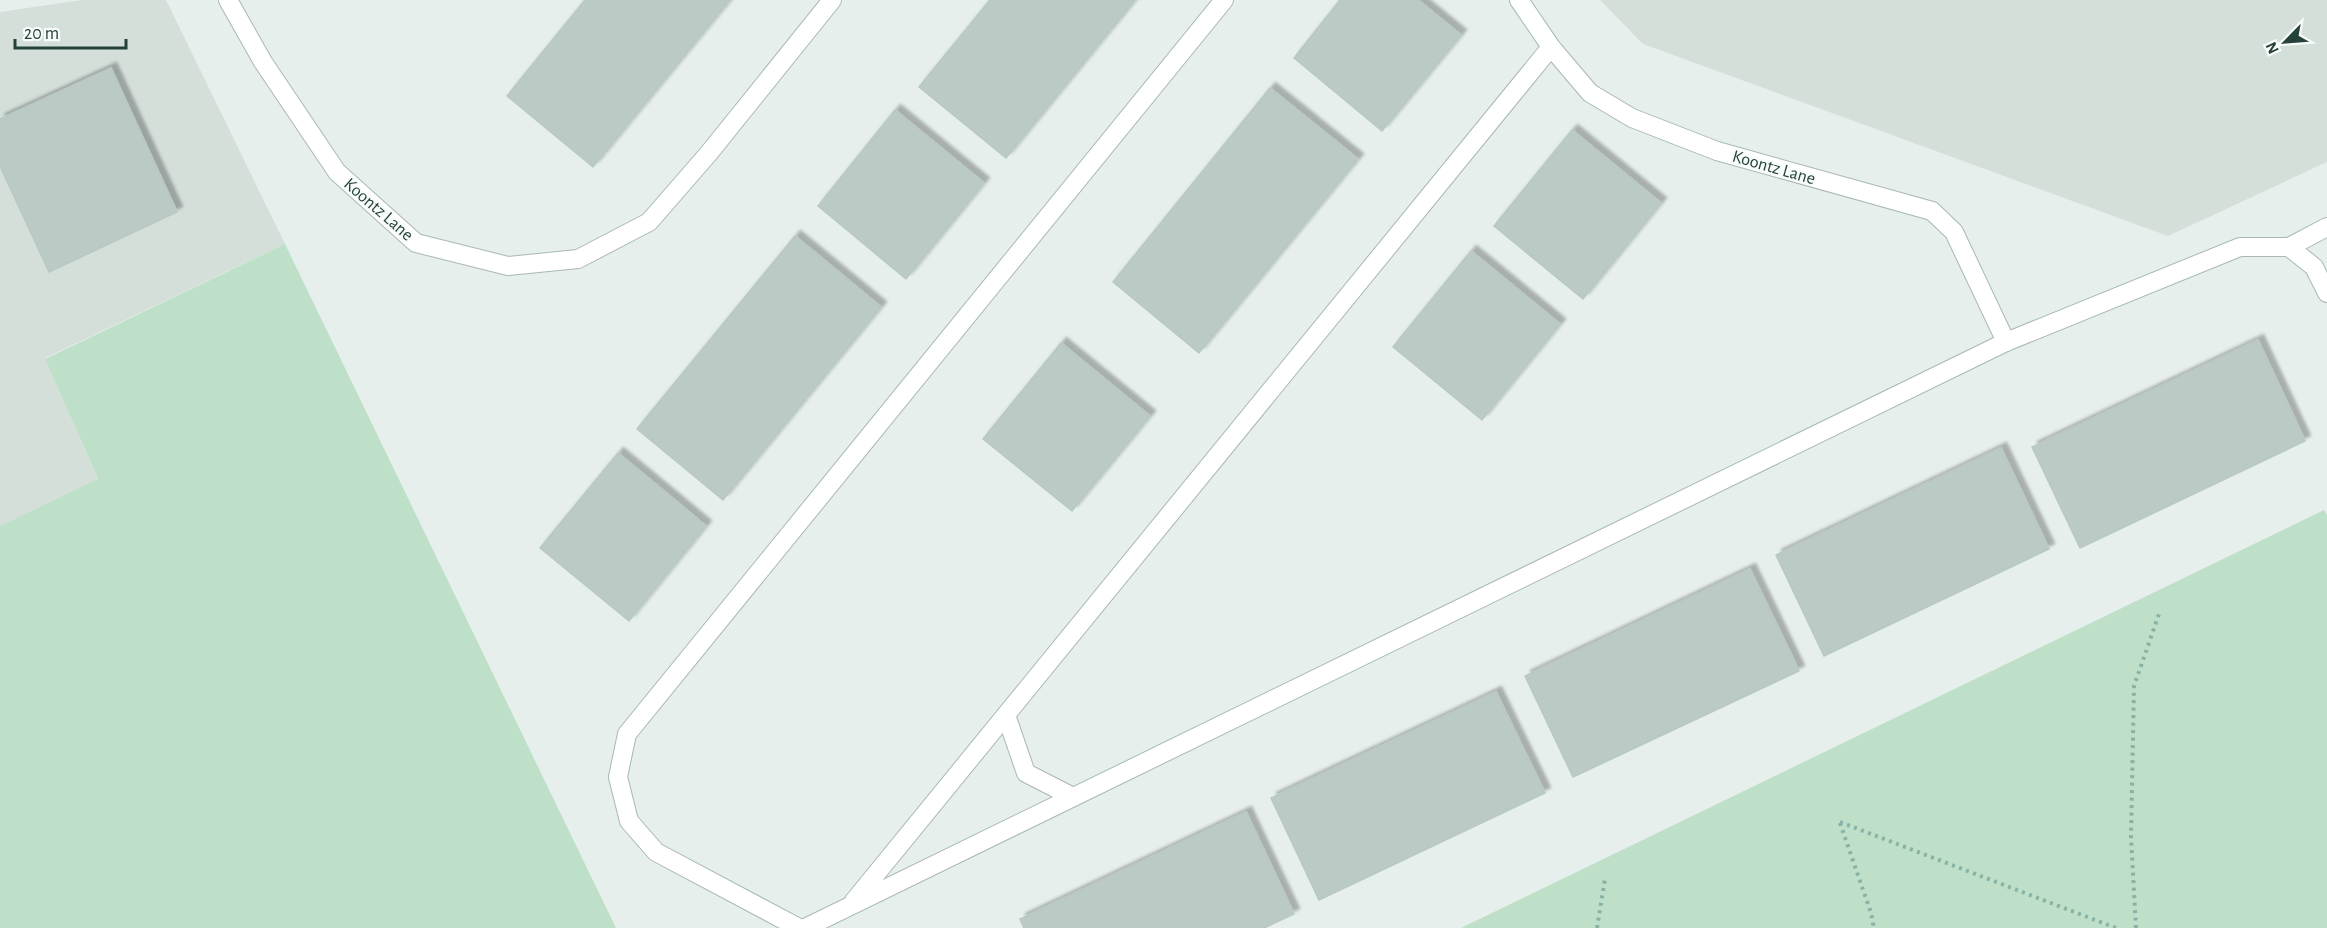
<svg xmlns="http://www.w3.org/2000/svg" width="2327" height="928" font-family="'Alegreya Sans',sans-serif">
  <defs>
    <filter id="shadow"><feDropShadow dx="5.5" dy="-5.5" stdDeviation="1.5" flood-color="#0004"/></filter>
  </defs>
  <rect width="100%" height="100%" fill="#e6efeb"/>
  <g fill="#d4dfda">
    <path d="M82,0H166L285,244L45,358L98,480L0,526V12Z"/>
    <path d="M1600,0H2327V162L2168,236L1643,44Z"/>
  </g>
  <g fill="#bfe0c8">
    <path d="M285,244L616,928H0V526L98,479L45,359Z"/>
    <path d="M2324,510L2327,515V928H1461Z"/>
  </g>
  <g fill="#bbcac4" stroke="#b8c9c2" stroke-width="1.5" filter="url(#shadow)">
    <path d="M585,0H730L593,167L507,96Z"/>
    <path d="M990,0H1135L1006,158L919,87Z"/>
    <path d="M1340,0H1418L1461,35L1382,131L1294,58Z"/>
    <path d="M111,68L177,212L49,272L0,166V119Z"/>
    <path d="M1270,88L1358,159L1199,353L1113,282Z"/>
    <path d="M895,110L984,183L906,279L818,206Z"/>
    <path d="M1572,130L1661,203L1583,299L1494,226Z"/>
    <path d="M795,236L881,307L723,500L637,429Z"/>
    <path d="M1471,251L1560,324L1482,420L1393,347Z"/>
    <path d="M2258,340L2305,441L2080,548L2032,447Z"/>
    <path d="M1061,343L1150,416L1072,511L983,439Z"/>
    <path d="M2001,448L2049,549L1824,656L1776,555Z"/>
    <path d="M618,453L706,526L629,621L540,548Z"/>
    <path d="M1750,569L1799,671L1573,777L1525,676Z"/>
    <path d="M1496,692L1545,793L1319,900L1271,798Z"/>
    <path d="M1246,812L1294,914L1264,928H1024L1020,919Z"/>
  </g>
  <g fill="none" stroke-linecap="round" stroke-linejoin="round">
    <g stroke="#a8b8b2" stroke-width="20">
      <g id="minor">
        <path d="M228,0L263,62L337,172L416,243L508,266L578,259L649,222L709,153L832,0"/>
        <path d="M1519,0L1551,47L1590,93L1632,118L1717,151L1932,211L1954,232L2006,342"/>
        <path d="M2289,247L2327,227"/>
        <path d="M1006,715L1026,773L1073,797"/>
        <path d="M854,901L1551,47"/>
        <path d="M799,928L656,852L629,821L618,777L627,734L1224,0"/>
        <path d="M805,928L2006,342L2240,247H2289L2314,267L2327,293"/>
      </g>
    </g>
    <g stroke="#86b3a5" stroke-width="4" stroke-dasharray="3 4.5" stroke-linecap="butt">
      <path d="M1840,822L2116,928"/>
      <path d="M1840,823L1871,913L1874,928"/>
      <path d="M1597,928L1605,879"/>
      <path d="M2136,928L2131,837L2134,686L2159,614"/>
    </g>
    <use href="#minor" stroke="#fff" stroke-width="18"/>
  </g>
  <g text-anchor="middle" stroke-width="4.5" stroke-linejoin="round" paint-order="stroke">
    <g font-size="18" fill="#24423a" stroke="#f7fbf9">
      <text transform="translate(1774 167) rotate(16)" y="6">Koontz Lane</text>
      <text transform="translate(379 209) rotate(41)" y="6">Koontz Lane</text>
    </g>
  </g>
  <g transform="translate(2285 42) rotate(245)" stroke="#f7fbf9" stroke-width="4.5" paint-order="stroke">
  <path d="M0-4.5L10 22L0 15L-10 22Z" fill="#24423a"/>
  <text y="-9" font-size="16" font-weight="bold" text-anchor="middle" fill="#24423a">N</text>
  </g>
  <path d="M15 39v9h111v-9" fill="none" stroke="#24423a" stroke-width="3"/>
  <text x="24" y="39" font-size="18" fill="#24423a" stroke="#f7fbf9" stroke-width="4.5" paint-order="stroke">20 m</text>
</svg>
